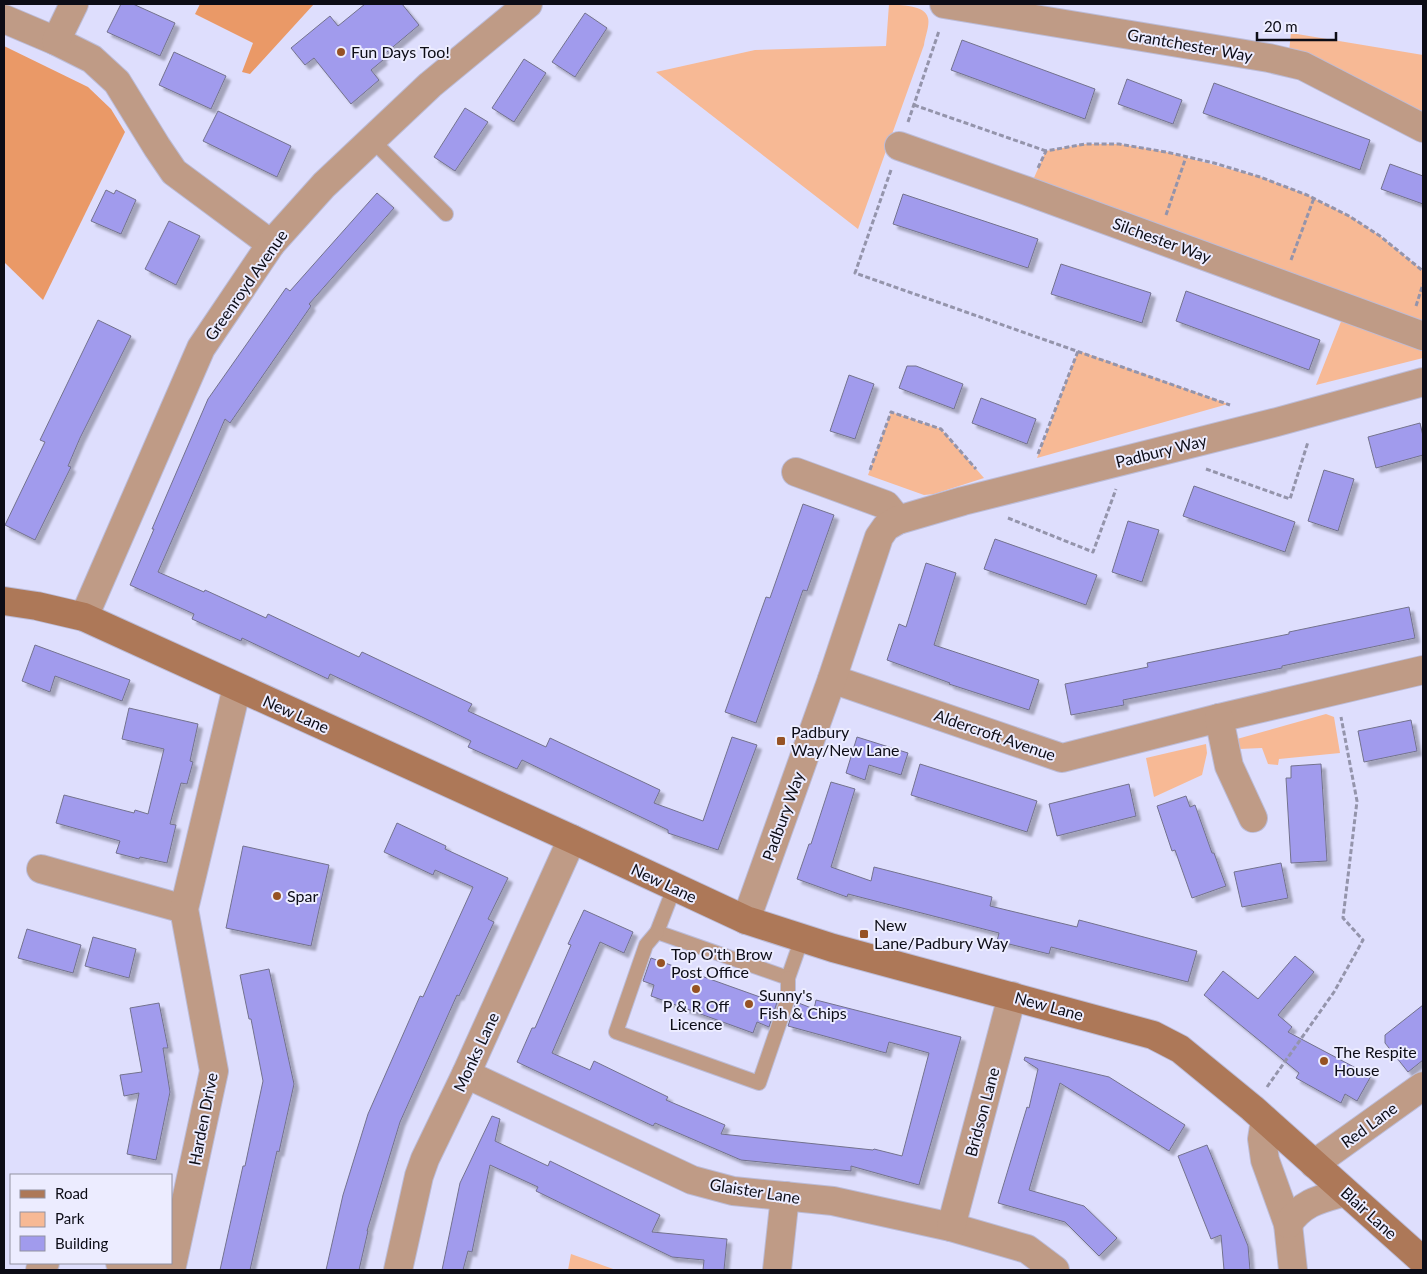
<svg xmlns="http://www.w3.org/2000/svg" width="1427" height="1274" font-family="Lato,sans-serif">
  <defs>
    <filter id="shadow"><feDropShadow dx="4.5" dy="4.5" stdDeviation="1" flood-color="#0004"/></filter>
  </defs>
  <rect width="100%" height="100%" fill="#dedefd"/>
  <g fill="#f7b995">
    <path d="M889,4C900,6 925,4 928,18C930,25 925,37 924,45L858,229L656,72L755,50L886,46Z"/>
    <path d="M1291,33L1423,55V120L1289,52Z"/>
    <path d="M1085,144H1119L1166,152L1260,177L1307,195L1349,216L1380,236L1423,271V323L1033,180L1046,151Z"/>
    <path d="M1342,319L1423,351V358L1316,385Z"/>
    <path d="M1078,351H1079L1228,404L1037,458Z"/>
    <path d="M891,412L941,429L984,478L934,494L924,495L868,475Z"/>
    <path d="M1326,714L1334,717L1340,753L1279,759L1278,765L1268,764L1262,748L1239,749L1237,739Z"/>
    <path d="M1206,744L1207,753L1202,775L1154,797L1146,758Z"/>
    <path d="M571,1254L616,1270H568Z"/>
  </g>
  <g fill="#ea9967">
    <path d="M200,4H314L250,74L242,72L253,43L195,14Z"/>
    <path d="M4,46L88,87L111,109L125,132L43,300L4,262Z"/>
  </g>
  <g fill="#a19bed" stroke="#73728d" filter="url(#shadow)">
    <path d="M121,4H133L175,23L160,56L107,32Z"/>
    <path d="M365,4H402L419,25L381,57L383,60L371,70L379,80L351,104L314,58L305,65L291,48L330,16L338,26Z"/>
    <path d="M585,13L607,28L575,77L552,62Z"/>
    <path d="M962,40L1095,89L1085,119L951,70Z"/>
    <path d="M174,52L226,76L211,109L159,85Z"/>
    <path d="M524,59L546,73L514,122L492,108Z"/>
    <path d="M1127,79L1182,100L1173,124L1118,104Z"/>
    <path d="M1214,83L1370,140L1360,170L1203,113Z"/>
    <path d="M465,108L488,122L455,171L434,157Z"/>
    <path d="M218,111L291,146L277,177L203,141Z"/>
    <path d="M1390,164L1423,176V204L1381,189Z"/>
    <path d="M106,190L114,194L116,190L136,200L121,234L91,221Z"/>
    <path d="M377,193L394,208L309,304L311,306L230,423L225,419L158,572L204,592L205,590L266,618L268,614L359,657L362,652L472,704L468,711L546,747L550,738L660,790L654,803L703,821L732,737L757,745L718,850L668,833V830L522,760L517,769L468,747L471,741L422,717L330,674L328,679L242,638L241,641L192,619L194,614L130,585L154,529H152L208,399L286,288L290,291Z"/>
    <path d="M903,194L1038,239L1028,268L893,224Z"/>
    <path d="M169,221L200,236L176,285L145,269Z"/>
    <path d="M1061,264L1151,293L1142,323L1051,294Z"/>
    <path d="M1186,291L1320,340L1309,370L1176,321Z"/>
    <path d="M98,320L131,336L80,438L68,466L71,467L35,540L5,525L45,442L40,440Z"/>
    <path d="M907,366H916L963,384L954,409L899,388Z"/>
    <path d="M849,375L874,384L855,439L830,431Z"/>
    <path d="M981,398L1036,419L1027,444L972,423Z"/>
    <path d="M1420,423L1423,436V455L1376,468L1368,437Z"/>
    <path d="M1324,470L1354,479L1338,531L1308,521Z"/>
    <path d="M1194,486L1295,522L1285,552L1183,516Z"/>
    <path d="M803,504L834,515L807,591L803,590L756,723L725,712L766,597L770,598Z"/>
    <path d="M1128,521L1159,530L1142,582L1112,572Z"/>
    <path d="M995,539L1097,575L1086,605L984,569Z"/>
    <path d="M926,563L956,573L934,645L1039,680L1029,710L949,684L950,683L887,660L899,624L906,627Z"/>
    <path d="M1409,607L1415,638L1282,666V668L1123,700L1124,705L1071,715L1065,684L1148,667L1147,663L1289,634V632Z"/>
    <path d="M35,645L130,680L122,701L55,676L50,692L22,681Z"/>
    <path d="M129,708L198,724L190,761L193,762L187,784L181,783L170,824L176,825L167,863L140,857L139,859L116,853L120,841L56,823L64,795L134,813L135,810L148,814L164,749L122,739Z"/>
    <path d="M1411,720L1417,751L1364,762L1358,731Z"/>
    <path d="M857,737L908,753L901,775L869,765L865,780L846,773Z"/>
    <path d="M920,764L1037,801L1027,832L911,795Z"/>
    <path d="M1321,764L1327,861L1291,863L1286,778H1291V766Z"/>
    <path d="M831,782L855,789L831,867L871,881L874,867L992,897L990,906L1077,927L1079,920L1197,951L1188,982L1051,947L1049,954L997,941L999,933L848,894L847,897L797,879L809,844H811Z"/>
    <path d="M1129,784L1136,816L1057,836L1049,804Z"/>
    <path d="M1186,796L1190,807L1195,805L1212,853H1214L1226,886L1192,898L1175,850L1172,851L1157,806Z"/>
    <path d="M397,823L446,846L445,849L508,878L488,919L494,922L459,996L457,995L400,1122L367,1231H368L359,1270H326L343,1195L368,1114L420,996L423,997L473,887L435,870L433,875L384,852Z"/>
    <path d="M243,846L329,865L311,946L226,928Z"/>
    <path d="M1281,863L1288,898L1242,907L1234,872Z"/>
    <path d="M584,910L633,932L624,953L600,942L552,1053L590,1070L594,1061L668,1097L666,1100L725,1125L721,1134L873,1150L874,1149L902,1156L929,1053L889,1042L886,1053L788,1026L796,1002L814,1009L816,1000L961,1037L919,1185L851,1166V1171L741,1160L655,1123L653,1126L517,1062L532,1028H535L571,945L568,944Z"/>
    <path d="M27,929L81,945L73,973L18,958Z"/>
    <path d="M93,937L136,949L129,978L85,966Z"/>
    <path d="M1295,956L1314,972L1278,1015L1292,1027L1288,1032L1371,1076L1357,1101L1345,1094L1341,1103L1296,1078L1299,1073L1204,995L1223,971L1258,999Z"/>
    <path d="M651,958L760,997L762,990L779,996L769,1027L757,1022L753,1033L651,996L654,985L643,981Z"/>
    <path d="M269,969L294,1084L279,1152L277,1151L250,1270H220L243,1166H245L263,1081L251,1019H249L240,975Z"/>
    <path d="M159,1003L168,1048H163L170,1092L156,1160L127,1154L139,1093L124,1096L120,1075L142,1072L130,1008Z"/>
    <path d="M1423,1005V1060L1408,1072L1385,1043V1035Z"/>
    <path d="M1025,1057L1109,1077L1185,1125L1169,1151L1060,1083L1029,1190L1084,1206L1117,1238L1099,1256L1065,1222L998,1203L1027,1107L1029,1108L1038,1069L1024,1060Z"/>
    <path d="M492,1116L500,1119L495,1141L548,1166L550,1161L660,1215L652,1232L727,1239L724,1270H703L704,1260L672,1257L536,1191L538,1187L490,1165L472,1252L468,1251L463,1270H442L460,1183Z"/>
    <path d="M1207,1145L1248,1246L1250,1270H1224L1221,1235L1211,1239L1178,1156Z"/>
  </g>
  <g fill="none" stroke-linecap="round" stroke-linejoin="round">
    <g stroke="#bcbcd8" stroke-width="16">
      <g id="lane">
        <path d="M372,140L446,214"/>
        <path d="M674,888L657,932L788,978L802,938"/>
        <path d="M657,932L646,945L616,1032L759,1083L788,998V978"/>
      </g>
    </g>
    <g stroke="#bcbcd8" stroke-width="30">
      <g id="street">
        <path d="M944,4L1269,58L1303,66L1423,128"/>
        <path d="M4,19L56,41L92,59L117,82L157,147L174,172L271,244"/>
        <path d="M56,41L74,4"/>
        <path d="M899,146L1027,191L1423,336"/>
        <path d="M796,472L886,505L898,520"/>
        <path d="M84,617L201,348L271,244L324,185L430,85L528,4"/>
        <path d="M832,679L1062,758L1219,718L1423,670"/>
        <path d="M1219,718L1229,766L1253,818"/>
        <path d="M41,869L184,909"/>
        <path d="M746,920L832,679L879,537L886,527L898,520L963,501L1277,422L1423,382"/>
        <path d="M466,1074L692,1180L733,1191L833,1201L951,1227L1027,1249L1055,1270"/>
        <path d="M1265,1120L1262,1139L1265,1160L1288,1224L1293,1270"/>
        <path d="M1314,1164L1423,1086"/>
        <path d="M1288,1224C1303,1202 1320,1199 1345,1192"/>
        <path d="M951,1227L1012,996"/>
        <path d="M120,1263L159,1270"/>
        <path d="M40,1270L45,1263"/>
        <path d="M171,1270L214,1071L184,909L237,687"/>
        <path d="M398,1270L419,1176L425,1159L466,1074L572,839"/>
        <path d="M777,1270L785,1196"/>
      </g>
    </g>
    <g stroke="#bcbcd8" stroke-width="30">
      <path id="secondary" d="M4,601L37,606L84,617L572,839L746,920L833,948L1153,1035L1180,1049L1252,1108L1423,1261"/>
    </g>
    <g stroke="#9494ab" stroke-width="3" stroke-dasharray="5 2.5" stroke-linecap="butt">
      <path d="M914,105L1046,151"/>
      <path d="M908,122L939,31"/>
      <path d="M1038,168L1046,151L1085,144H1119L1166,152L1214,163L1260,177L1307,195L1349,216L1380,236L1423,271"/>
      <path d="M891,170L855,273L1230,405"/>
      <path d="M1166,215L1186,157"/>
      <path d="M1291,260L1314,198"/>
      <path d="M1416,306L1423,284"/>
      <path d="M1038,454L1078,351"/>
      <path d="M1206,469L1290,499L1308,442"/>
      <path d="M870,470L891,412L941,429L976,469"/>
      <path d="M1008,518L1093,552L1116,489"/>
      <path d="M1267,1087L1334,992L1363,940L1343,918L1357,801L1341,717"/>
    </g>
    <use href="#lane" stroke="#bf9b86" stroke-width="14"/>
    <use href="#street" stroke="#bf9b86" stroke-width="28"/>
    <use href="#secondary" stroke="#ad7858" stroke-width="28"/>
  </g>
  <g fill="#965224" stroke="#ececff" stroke-width="2">
    <circle cx="341" cy="52" r="5"/>
    <rect x="776" y="736" width="10" height="10" rx="2.5"/>
    <circle cx="277" cy="896" r="5"/>
    <rect x="859" y="929" width="10" height="10" rx="2.5"/>
    <circle cx="661" cy="963" r="5"/>
    <circle cx="696" cy="989" r="5"/>
    <circle cx="749" cy="1004" r="5"/>
    <circle cx="1324" cy="1061" r="5"/>
  </g>
  <g text-anchor="middle" stroke-width="4" stroke-linejoin="round" paint-order="stroke">
    <g font-size="16" fill="#0c0c16" stroke="#ececff">
      <text transform="translate(1190 45) rotate(10)" y="6">Grantchester Way</text>
      <text transform="translate(1162 240) rotate(20)" y="6">Silchester Way</text>
      <text transform="translate(246 285) rotate(-55)" y="6">Greenroyd Avenue</text>
      <text transform="translate(1161 451) rotate(-14)" y="6">Padbury Way</text>
      <text transform="translate(296 714) rotate(24)" y="6">New Lane</text>
      <text transform="translate(995 735) rotate(19)" y="6">Aldercroft Avenue</text>
      <text transform="translate(783 816) rotate(-70)" y="6">Padbury Way</text>
      <text transform="translate(664 883) rotate(25)" y="6">New Lane</text>
      <text transform="translate(1049 1006) rotate(15)" y="6">New Lane</text>
      <text transform="translate(476 1052) rotate(-65)" y="6">Monks Lane</text>
      <text transform="translate(982 1112) rotate(-75)" y="6">Bridson Lane</text>
      <text transform="translate(203 1119) rotate(-79)" y="6">Harden Drive</text>
      <text transform="translate(1369 1125) rotate(-36)" y="6">Red Lane</text>
      <text transform="translate(755 1191) rotate(9)" y="6">Glaister Lane</text>
      <text transform="translate(1369 1213) rotate(42)" y="6">Blair Lane</text>
    </g>
    <g font-size="16" fill="#0c0c16" stroke="#ececff" text-anchor="start">
      <text x="351" y="58">Fun Days Too!</text>
      <text x="791" y="738">Padbury<tspan x="791" dy="18">Way/New Lane</tspan></text>
      <text x="287" y="902">Spar</text>
      <text x="874" y="931">New<tspan x="874" dy="18">Lane/Padbury Way</tspan></text>
      <text x="671" y="960">Top O'th Brow<tspan x="671" dy="18">Post Office</tspan></text>
      <text x="759" y="1001">Sunny's<tspan x="759" dy="18">Fish &amp; Chips</tspan></text>
      <text x="696" y="1012" text-anchor="middle">P &amp; R Off<tspan x="696" dy="18">Licence</tspan></text>
      <text x="1334" y="1058">The Respite<tspan x="1334" dy="18">House</tspan></text>
    </g>
  </g>
  <rect width="1427" height="1274" fill="none" stroke="#0c0c16" stroke-width="10"/>
  <rect x="10" y="1174" width="162" height="90" fill="#ececff" stroke="#9292a2"/>
  <rect x="20" y="1190" width="25" height="8" fill="#ad7858" stroke="#9292a2"/>
  <text x="55" y="1199" font-size="15" fill="#0c0c16">Road</text>
  <rect x="20" y="1212" width="25" height="15" fill="#f7b995" stroke="#9292a2"/>
  <text x="55" y="1224" font-size="15" fill="#0c0c16">Park</text>
  <rect x="20" y="1236" width="25" height="15" fill="#a19bed" stroke="#9292a2"/>
  <text x="55" y="1249" font-size="15" fill="#0c0c16">Building</text>
  <path d="M1257 32v8h79v-8" fill="none" stroke="#0c0c16" stroke-width="2.5"/>
  <text x="1264" y="32" font-size="15" fill="#0c0c16" stroke="#ececff" stroke-width="4" paint-order="stroke">20 m</text>
</svg>
